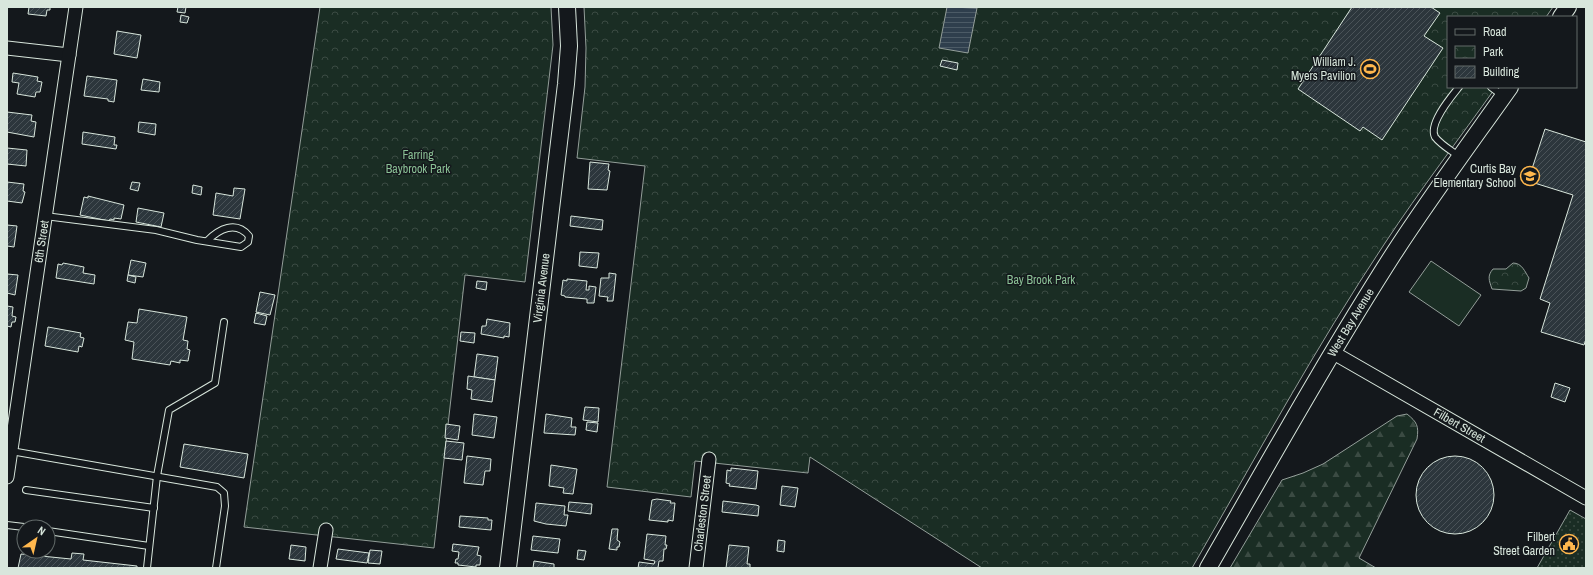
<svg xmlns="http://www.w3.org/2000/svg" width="1593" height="575" font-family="'Archivo Narrow',sans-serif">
  <defs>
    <pattern id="forest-firs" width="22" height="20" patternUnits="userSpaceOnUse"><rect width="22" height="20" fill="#1a2d24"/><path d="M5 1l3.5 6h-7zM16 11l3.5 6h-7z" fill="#3b4b43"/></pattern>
    <pattern id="park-crowns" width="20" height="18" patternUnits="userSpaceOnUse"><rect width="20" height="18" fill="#1a2d24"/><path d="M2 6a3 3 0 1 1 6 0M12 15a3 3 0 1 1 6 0" fill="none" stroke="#3b4b43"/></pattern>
    <pattern id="garden-dots" width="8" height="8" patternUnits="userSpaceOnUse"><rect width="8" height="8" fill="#1a2d24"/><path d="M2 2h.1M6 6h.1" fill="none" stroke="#3b4b43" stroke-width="1.8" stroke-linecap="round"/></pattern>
    <pattern id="water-rules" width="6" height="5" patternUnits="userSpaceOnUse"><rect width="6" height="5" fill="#2f3f4d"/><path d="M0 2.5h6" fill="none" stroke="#4c5b66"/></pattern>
    <pattern id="building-hatch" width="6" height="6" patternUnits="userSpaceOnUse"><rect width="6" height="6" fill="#2c363c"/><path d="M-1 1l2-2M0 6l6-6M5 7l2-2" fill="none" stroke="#4a5358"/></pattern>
  </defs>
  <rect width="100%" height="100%" fill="#14181c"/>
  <path fill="#1a2d24" stroke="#939e99" d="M1431,261L1481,295L1459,326L1409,292Z"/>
  <path fill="url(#forest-firs)" stroke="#939e99" d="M1407,414C1417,422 1419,426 1417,439L1359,558L1376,568H1230L1282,480L1303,473L1323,464L1397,416Z"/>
  <g fill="url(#park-crowns)" stroke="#939e99">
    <path d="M320,7H551L553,45L525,282L465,275L434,548L244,527Z"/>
    <path d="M584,7H1553L1546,17H1448V87H1496C1459,139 1420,190 1385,243C1315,348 1255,459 1192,568H982L810,457L808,473L695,461L691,497L607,487L645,166L577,158L585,87L586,48Z"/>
    <path d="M1513,263C1522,263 1525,272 1529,278L1526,288L1521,291L1492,289C1489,280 1487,276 1493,269H1506Z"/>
  </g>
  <path fill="url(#garden-dots)" stroke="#939e99" d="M1570,510L1586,519V568H1537Z"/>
  <path fill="url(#water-rules)" stroke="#939e99" d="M947,7L977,8L968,53L939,48Z"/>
  <g fill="url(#building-hatch)" stroke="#d8e6dc">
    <path d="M29,7H50V10H47L46,16L28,14Z"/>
    <path d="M178,7H186L185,13L177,12Z"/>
    <path d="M1352,7H1431L1440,13L1424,36L1443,48L1382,140L1363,127L1360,131L1298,89Z"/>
    <path d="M181,15L189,17L187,23L180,22Z"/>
    <path d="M117,31L141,35L137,58L114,54Z"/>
    <path d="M942,60L958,63L957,70L940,66Z"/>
    <path d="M13,73L38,77L37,81L42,82L40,92H36L35,97L17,94L19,83L12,82Z"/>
    <path d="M87,76L117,80L114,102L108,101V99L84,96Z"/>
    <path d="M143,79L160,82L159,92L141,90Z"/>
    <path d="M7,112L32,115L31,121L36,122L34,137L7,132Z"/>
    <path d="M139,122L156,124L155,135L138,132Z"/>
    <path d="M1545,129L1586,142V339L1584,345L1541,332L1550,303L1540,299L1573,195L1528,181Z"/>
    <path d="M83,132L115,137L114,145H117L116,149L82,144Z"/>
    <path d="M7,148L27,150L26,166L7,164Z"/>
    <path d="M590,162L609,164L608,170L610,171L607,190L588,189Z"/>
    <path d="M7,182L24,184L23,191L25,192L22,203L7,201Z"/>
    <path d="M132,182L140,183L138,191L130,189Z"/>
    <path d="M193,185L202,187L201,195L192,193Z"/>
    <path d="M234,188L245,189L240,219L213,215L216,193L233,196Z"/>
    <path d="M88,196L124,205L121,219L114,218V220L110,219L109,221L80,215L84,197L88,198Z"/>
    <path d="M138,208L164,213L161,227L136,222Z"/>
    <path d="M571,216L603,220L602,230L570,226Z"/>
    <path d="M7,225L17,226L14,247L7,246Z"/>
    <path d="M580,252L599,253L597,268L579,266Z"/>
    <path d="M131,260L146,263L143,277L128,275Z"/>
    <path d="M63,263L84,267L83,273L95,275L94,284L56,278L58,264L62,265Z"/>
    <path d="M609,273L616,274L613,301H607L608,297L599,296L601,278H609Z"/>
    <path d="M7,274L18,275L15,295L7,293Z"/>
    <path d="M128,275L136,277L135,283L127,281Z"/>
    <path d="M567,279L587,281L586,290H589V286L596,287L594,303H587V299L565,297V296L561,295L563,280L567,281Z"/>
    <path d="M477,281L487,282L486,290L476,288Z"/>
    <path d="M260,292L275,295L270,315L256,312Z"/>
    <path d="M7,306L13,307L12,316L16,317L15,322H12L11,327L7,326Z"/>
    <path d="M139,309L187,317L183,340L188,341L187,349L190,350L188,361L180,360V363L171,361L170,365L132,359L134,342L125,340L128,322L137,323Z"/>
    <path d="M256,313L267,316L265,325L254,323Z"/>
    <path d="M487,319L510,323L509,337L504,336V338L481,334L482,326H486Z"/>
    <path d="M48,327L81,333L80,337L84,338L82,347L79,346L78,352L45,346Z"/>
    <path d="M461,332L475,333L474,343L460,341Z"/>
    <path d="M477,354L498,357L495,380L474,377Z"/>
    <path d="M468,376L495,380L492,402L471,399L472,390L467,389Z"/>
    <path d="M1555,383L1570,388L1565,402L1551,397Z"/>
    <path d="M585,407L599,408L598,422L583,420Z"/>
    <path d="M474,414L497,417L494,438L472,435Z"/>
    <path d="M546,414L572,418L571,427H576L575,435L544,433Z"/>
    <path d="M587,422L598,423L597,432L586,430Z"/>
    <path d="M446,424L460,426L458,440L445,438Z"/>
    <path d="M446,441L464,443L462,460L444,458Z"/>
    <path d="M184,444L248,454L244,478L180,467Z"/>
    <path d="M467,456L491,459L490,471H485L483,485L464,483Z"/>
    <circle cx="1455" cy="495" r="39"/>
    <path d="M551,465L577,469L573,494L563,493L564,488L549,486Z"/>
    <path d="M731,468L758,471L756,489L729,486L730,484L726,483L727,470L731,471Z"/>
    <path d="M782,486L798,488L795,507L780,505Z"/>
    <path d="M657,499L671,501L670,503H675L673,521L668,520V522L649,520L652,500Z"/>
    <path d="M723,501L756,505L759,506L758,516L722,512Z"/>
    <path d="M569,502L592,504L591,514L568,511Z"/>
    <path d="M536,503L565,506L564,515H568L566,526L546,524L534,521Z"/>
    <path d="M460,516L488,518V520H492L491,530L459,527Z"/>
    <path d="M612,529H618L617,540L620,542L619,547H617V550L609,549Z"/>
    <path d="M647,534L666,536L665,545H667L666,549H664L663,561H659L658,568H638L639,562L654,564L655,561L644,559Z"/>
    <path d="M533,536L560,539L558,553L531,550Z"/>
    <path d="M778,540L785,541L784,552L777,551Z"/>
    <path d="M453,544L479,547L477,555L481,556L480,565H476V567L458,565V563H455L456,559H458L459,552L452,551Z"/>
    <path d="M291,545L306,547L305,561L289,559Z"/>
    <path d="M729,545L749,547L747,564H750V568H726Z"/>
    <path d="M338,549L369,553L367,563L336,559Z"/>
    <path d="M370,550L382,551L380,564L368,563Z"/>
    <path d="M578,550L586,551L584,560L577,559Z"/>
    <path d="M72,553L84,554L83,560L137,566V568H18L21,554L71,559Z"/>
    <path d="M534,561L554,564V568H533Z"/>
  </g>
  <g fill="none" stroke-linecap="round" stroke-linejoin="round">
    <g stroke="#d8e6dc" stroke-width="8">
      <g id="service">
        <path d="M1459,87C1451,97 1428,124 1435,137C1441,145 1452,151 1460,157"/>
        <path d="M1491,87L1503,96"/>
        <path d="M45,216L156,230L197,240L241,247L248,242L249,236C236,220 219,229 207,241"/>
        <path d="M11,451L217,487L224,493L225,506L216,568"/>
        <path d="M26,490L154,508"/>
        <path d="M7,525L24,527"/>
        <path d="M48,531L149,546"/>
        <path d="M147,568L157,476L169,410L215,383L224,322"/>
      </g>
    </g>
    <g stroke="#d8e6dc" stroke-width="15">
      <g id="minor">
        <path d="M7,48L69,55"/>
        <path id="s1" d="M1332,352L1586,498"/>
        <path id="s2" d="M7,477L76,7"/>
        <path d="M320,568L326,530"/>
        <path id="s3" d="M696,568L709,459"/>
      </g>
    </g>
    <g stroke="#d8e6dc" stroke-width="18">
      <g id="tertiary">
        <path d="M1561,17L1568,7"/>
        <path id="s4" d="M508,568L566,84L569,46L567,7"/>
        <path id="s5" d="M1208,568C1269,462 1328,356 1394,253C1431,196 1471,142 1510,87"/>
      </g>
    </g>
    <use href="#service" stroke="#14181c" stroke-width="6"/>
    <use href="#minor" stroke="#14181c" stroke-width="13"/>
    <use href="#tertiary" stroke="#14181c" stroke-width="16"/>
  </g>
  <defs>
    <g id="stadium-ring" transform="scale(1)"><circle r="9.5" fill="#14181c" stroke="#ffb74d" stroke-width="1.5"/><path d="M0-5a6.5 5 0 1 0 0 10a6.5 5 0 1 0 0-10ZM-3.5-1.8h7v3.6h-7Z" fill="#ffb74d"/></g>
    <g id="school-ring" transform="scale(1)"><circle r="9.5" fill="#14181c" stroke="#ffb74d" stroke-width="1.5"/><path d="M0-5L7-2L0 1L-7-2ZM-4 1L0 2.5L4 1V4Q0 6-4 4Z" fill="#ffb74d"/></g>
    <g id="civic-ring" transform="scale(1)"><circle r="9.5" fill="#14181c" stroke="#ffb74d" stroke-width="1.5"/><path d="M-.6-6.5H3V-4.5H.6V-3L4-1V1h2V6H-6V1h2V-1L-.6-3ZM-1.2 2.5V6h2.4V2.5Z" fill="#ffb74d"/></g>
  </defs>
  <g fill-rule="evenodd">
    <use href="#stadium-ring" x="1370" y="69"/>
    <use href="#school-ring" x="1530" y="176"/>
    <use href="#civic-ring" x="1569" y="544"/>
  </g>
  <g text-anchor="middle" stroke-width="3" stroke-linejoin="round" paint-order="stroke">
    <g font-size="12" fill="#d8e6dc" stroke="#14181c" text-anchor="end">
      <text x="1356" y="66">William J.<tspan x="1356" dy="14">Myers Pavilion</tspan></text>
      <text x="1516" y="173">Curtis Bay<tspan x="1516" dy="14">Elementary School</tspan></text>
      <text x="1555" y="541">Filbert<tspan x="1555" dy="14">Street Garden</tspan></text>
    </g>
    <g font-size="12" fill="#8ac095" stroke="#14181c">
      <text x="418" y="159">Farring<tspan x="418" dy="14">Baybrook Park</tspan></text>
      <text x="1041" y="284">Bay Brook Park</text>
    </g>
    <g font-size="12" fill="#d8e6dc" stroke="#14181c">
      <text dy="4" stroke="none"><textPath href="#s2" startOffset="238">6th Street</textPath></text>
      <text dy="4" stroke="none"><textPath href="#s4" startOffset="282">Virginia Avenue</textPath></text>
      <text dy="4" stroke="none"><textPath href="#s5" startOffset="284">West Bay Avenue</textPath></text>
      <text dy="4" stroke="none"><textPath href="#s1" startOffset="147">Filbert Street</textPath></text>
      <text dy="4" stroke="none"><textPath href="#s3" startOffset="55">Charleston Street</textPath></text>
    </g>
  </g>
  <rect width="1593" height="575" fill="none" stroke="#d8e6dc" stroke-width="16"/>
  <rect x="1447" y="16" width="130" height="72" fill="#14181c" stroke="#626a69"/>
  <rect x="1455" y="29" width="20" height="6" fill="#14181c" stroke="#626a69"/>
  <text x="1483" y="36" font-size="12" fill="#d8e6dc">Road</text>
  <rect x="1455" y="46" width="20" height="12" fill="url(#park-crowns)" stroke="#626a69"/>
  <text x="1483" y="56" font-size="12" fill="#d8e6dc">Park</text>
  <rect x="1455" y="66" width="20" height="12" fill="url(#building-hatch)" stroke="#626a69"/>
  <text x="1483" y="76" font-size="12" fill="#d8e6dc">Building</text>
  <g transform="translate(36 539) rotate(34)"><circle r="19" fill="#14181c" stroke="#626a69"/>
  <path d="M0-3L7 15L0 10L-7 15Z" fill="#ffb74d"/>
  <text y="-6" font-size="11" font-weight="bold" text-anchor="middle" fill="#d8e6dc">N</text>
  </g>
</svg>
